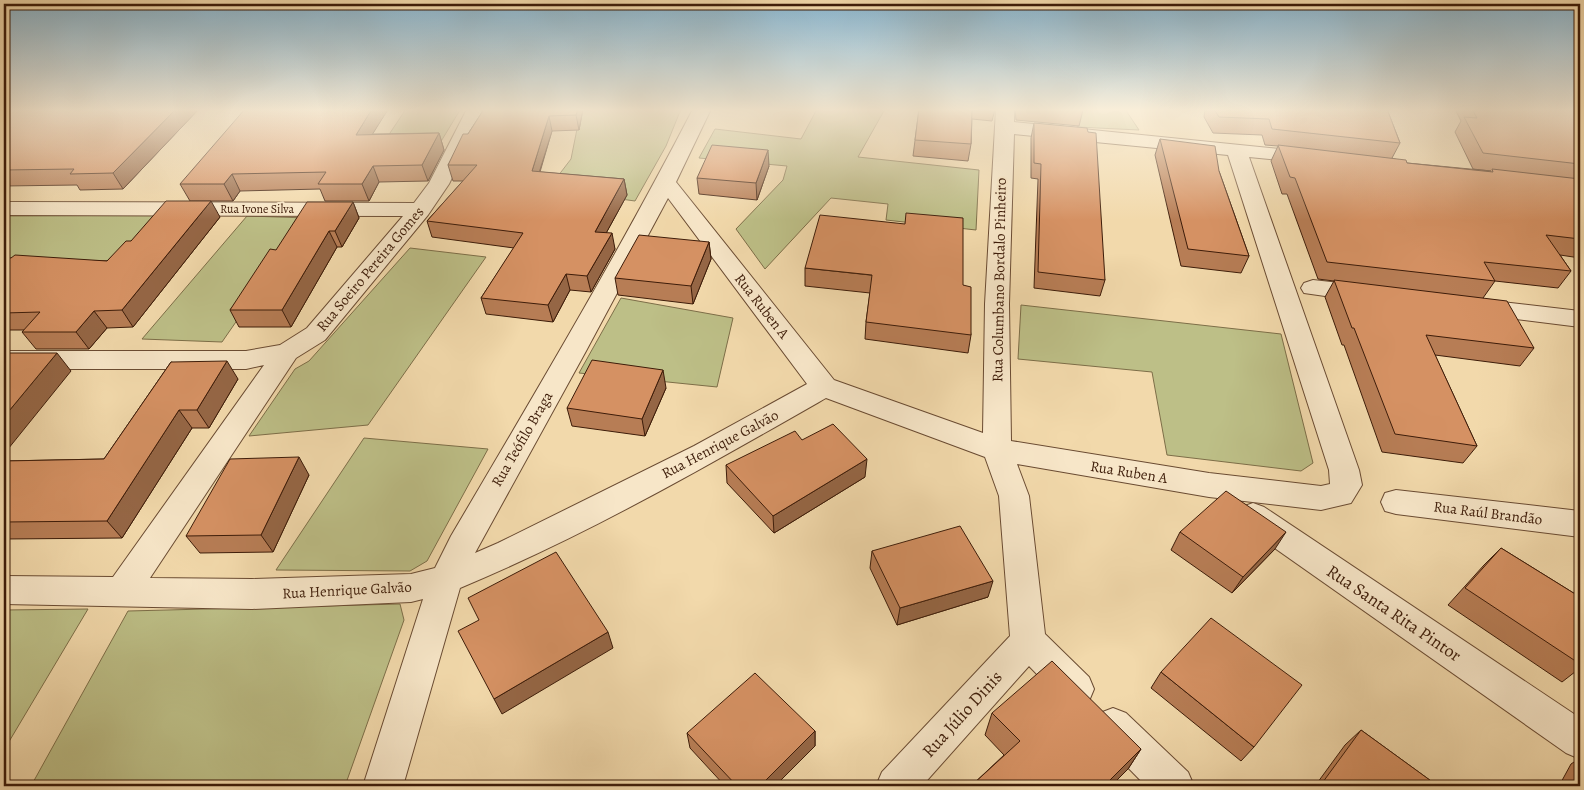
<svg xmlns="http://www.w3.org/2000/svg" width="1584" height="790" font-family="Alegreya,serif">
  <rect width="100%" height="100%" fill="#f2d9ab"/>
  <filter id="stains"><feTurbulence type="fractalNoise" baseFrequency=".004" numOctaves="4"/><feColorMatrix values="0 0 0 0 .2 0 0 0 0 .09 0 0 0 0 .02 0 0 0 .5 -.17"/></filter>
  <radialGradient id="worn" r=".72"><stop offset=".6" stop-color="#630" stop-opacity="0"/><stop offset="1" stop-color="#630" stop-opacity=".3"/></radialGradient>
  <g fill="#bdbf87" stroke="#7d6e48">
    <path d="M406,109L460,110L437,148H380Z"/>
    <path d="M581,109H681L666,146L635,201L548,189L571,159Z"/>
    <path d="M817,109H885L858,157L979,170L976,230L886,220L888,204L831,198L765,269L736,229L783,180L787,166L699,158L715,129L801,139Z"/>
    <path d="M1075,109H1125L1139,130L1077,127L1078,124Z"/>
    <path d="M170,215L120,275L4,274V216Z"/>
    <path d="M247,216L308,218L222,342L142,339Z"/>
    <path d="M410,248L486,257L368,425L249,436L295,369L309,361Z"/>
    <path d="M621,298L733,318L717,387L579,373Z"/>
    <path d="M1021,305L1281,334L1313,463L1301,471L1167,455L1152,372L1018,359Z"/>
    <path d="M364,438L488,449L427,561L410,571L276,570Z"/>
    <path d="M400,604L404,620L345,786H31L128,611Z"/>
    <path d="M88,609L4,750V610Z"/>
  </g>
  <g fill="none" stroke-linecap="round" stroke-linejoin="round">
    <g stroke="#6a4b32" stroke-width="2">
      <g id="minor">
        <path d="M467,109H485L449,184L428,215L325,340L296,358L150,578L252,579L411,574L435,568L451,536C534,395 618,254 693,109H711L676,182L834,380L983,433L985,304L996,109H1014V122L1318,153L1321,157L1318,161L1311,163L1249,157L1359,470L1362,485L1351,503L1321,510L1209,497L1017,464L1029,496L1045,634L1089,677L1094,689L1089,701L1076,706L1063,701L1029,666L922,786H876L882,772L1010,636L999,496L985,457L826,398C707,466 587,535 460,588L403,786H363L423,599L411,602L252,609L4,604V576L113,577L264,365L246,369H4V351H246L280,345L307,328L403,216L4,215V202L414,203L429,183ZM1014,134L1228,155L1329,470L1330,484L1321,486L1209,473L1011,441L1009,304ZM668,198L807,384L694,446L498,543L475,553L586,351Z"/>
        <path d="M1313,280L1367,286L1376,289L1379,294L1376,299L1367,302L1304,293L1301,288L1304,283Z"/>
        <path d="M1476,299L1580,311V327L1467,313L1464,307L1467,301Z"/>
        <path d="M1396,490L1580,511V537L1396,514L1385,511L1381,502L1385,493Z"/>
        <path d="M1253,503L1264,507L1580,718V759L1566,753L1242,525L1237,516L1242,507Z"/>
        <path d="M1113,708L1126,713L1188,772L1194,786H1146L1100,739L1094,726L1100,713Z"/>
      </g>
    </g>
    <use href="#minor" fill="#f7e6c8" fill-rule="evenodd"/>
  </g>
  <g fill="#b77d55" stroke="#3d1c09">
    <path d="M4,109H196L197,111L123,189L80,190L77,185L4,186Z"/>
    <path d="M484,109H583L579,130L552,131L540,172L624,179L627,195L606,233L615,249L591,292L570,290L553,322L486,314L481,298L514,248L432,237L427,221L463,181H453L448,165Z"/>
    <path d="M919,109H995L992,121L972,119L971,144L968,161L913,156Z"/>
    <path d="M1015,109H1083V110L1079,126L1016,120Z"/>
    <path d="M1205,109H1387L1400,143L1392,158L1407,163L1491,171L1473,169L1455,132L1461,121L1455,109H1580V258L1560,255L1571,271L1558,288L1495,281L1483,298L1534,348L1520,366L1435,355L1477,446L1463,463L1382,452L1344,345H1342L1325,297L1334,281L1318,279L1287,194H1282L1271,161L1278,146L1265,145L1262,135L1213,133L1204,117Z"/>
    <path d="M387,111L372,134L439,133L444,150L428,181L379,182L369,201H325L320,189L240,191L233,201H190L180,184Z"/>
    <path d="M1034,123L1105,280L1100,296L1034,288L1038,179L1031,178V138Z"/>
    <path d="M1160,139L1219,171L1249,256L1241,273L1181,266L1155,155Z"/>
    <path d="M769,166L757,200L699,194L697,178Z"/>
    <path d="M353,202L359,218L342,247H337L291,327H239L230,310L276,250Z"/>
    <path d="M220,217L133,327L107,328L89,349H36L22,332L24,330H4V258L107,261L131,241Z"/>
    <path d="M709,242L711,259L693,304L618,295L615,278Z"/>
    <path d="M805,268L963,285L971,335L968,353L865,339L866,322L870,293L805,286Z"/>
    <path d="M171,362L238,379L209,428H192L122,538L4,539V461L104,459Z"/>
    <path d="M666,388L645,436L572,426L567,408Z"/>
    <path d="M726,465L865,477L774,533L727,483Z"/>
    <path d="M309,475L273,552L200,553L186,536Z"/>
    <path d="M1180,532L1275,549L1232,593L1171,550Z"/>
    <path d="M1501,548L1580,597V668L1562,682L1448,605L1484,565Z"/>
    <path d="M872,551L988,597L897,625L870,568Z"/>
    <path d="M1161,672L1254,747L1241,761L1151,688Z"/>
    <path d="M992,713L1141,749L1128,769L1111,786H971L1004,755L985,735Z"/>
    <path d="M1361,730L1438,786H1315L1345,745Z"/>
    <path d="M815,731V746L775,786H725L690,748L687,733Z"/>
    <path d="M1580,758V786H1559L1571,764Z"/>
  </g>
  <g fill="#956645" stroke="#3d1c09">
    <path d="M176,109H196L197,111L123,189L113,173Z"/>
    <path d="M372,109H386L387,111L362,151L356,135Z"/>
    <path d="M578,109H583L579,130L576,115Z"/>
    <path d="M549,116L552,131L535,186L532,171Z"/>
    <path d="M439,133L444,150L428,181L422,165Z"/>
    <path d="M768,150L769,166L757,200L756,183Z"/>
    <path d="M373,166L379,182L369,201L362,184Z"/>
    <path d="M232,174L240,191L233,201L224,184Z"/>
    <path d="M624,179L627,195L598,248L595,232Z"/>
    <path d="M211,201L220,217L133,327L122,310Z"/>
    <path d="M353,202L359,218L342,247L335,231Z"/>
    <path d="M329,231L337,247L291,327L282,310Z"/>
    <path d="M612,233L615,249L591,292L587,276Z"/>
    <path d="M709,242L711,259L693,304L691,286Z"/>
    <path d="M566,274L570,290L553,322L548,305Z"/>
    <path d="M94,311L107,328L89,349L76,332Z"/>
    <path d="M57,353L71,371L4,454V417Z"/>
    <path d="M227,361L238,379L209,428L197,410Z"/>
    <path d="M663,370L666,388L645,436L642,419Z"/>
    <path d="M179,410L192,428L122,538L107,521Z"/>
    <path d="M299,457L309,475L273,552L261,535Z"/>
    <path d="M867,459L865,477L774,533L773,516Z"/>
    <path d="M1286,532L1275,549L1232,593L1243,577Z"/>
    <path d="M993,581L988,597L897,625L900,608Z"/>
    <path d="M608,632L613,648L502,714L494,699Z"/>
    <path d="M815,731V746L775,786H760Z"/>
    <path d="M1141,749L1128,769L1111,786H1104Z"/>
  </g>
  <g fill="#d59163" stroke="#3d1c09">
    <path d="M4,109H176L113,173L70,174L74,169L4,170Z"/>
    <path d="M245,109H372L356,135L439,133L422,165L373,166L362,184H318L326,172L232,174L224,184H180Z"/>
    <path d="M484,109H578L576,115L549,116L532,171L624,179L595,232L612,233L587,276L566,274L548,305L481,298L523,233L427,221L477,165H448L463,134H468Z"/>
    <path d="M919,109H972L971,144L915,140Z"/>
    <path d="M1067,109H1083V110Z"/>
    <path d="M1214,109H1387L1400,143L1272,129L1269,119L1219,117Z"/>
    <path d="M1472,109H1580V164L1483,153L1464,117L1477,118Z"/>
    <path d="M1034,123L1087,128L1088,132L1096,133L1105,280L1038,272L1041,164L1034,163Z"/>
    <path d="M1160,139L1215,146L1219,171L1249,256L1188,249Z"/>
    <path d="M712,145L768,150L756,183L697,178Z"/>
    <path d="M1278,145L1406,160L1407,163L1493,172L1492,169L1580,179V220H1576L1580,225V239L1546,235L1571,271L1484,262L1495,281L1327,262L1295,178L1290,177Z"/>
    <path d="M166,201H211L122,310L94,311L76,332H22L40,312L4,313V258H11L15,255L107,261L126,241H131Z"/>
    <path d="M307,202H353L335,231H329L282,310H230L270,249L276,250Z"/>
    <path d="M906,213L963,218V285L971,287V335L866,322L872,275L805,268L820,215L905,224Z"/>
    <path d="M639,235L709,242L691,286L615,278Z"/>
    <path d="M1334,280L1507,301L1534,348L1426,335L1477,446L1395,434L1354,328H1352Z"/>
    <path d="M4,353H57L4,417Z"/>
    <path d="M592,360L663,370L642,419L567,408Z"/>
    <path d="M227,361L197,410H179L107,521L4,522V461L104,459L171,362Z"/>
    <path d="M833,424L867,459L773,516L726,465L795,431L802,440Z"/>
    <path d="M299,457L261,535L186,536L230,459Z"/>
    <path d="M1226,491L1286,532L1243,577L1180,532Z"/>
    <path d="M960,526L993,581L900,608L872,551Z"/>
    <path d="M1501,548L1580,597V664L1465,588Z"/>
    <path d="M556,552L608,632L494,699L458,631L479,620L468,598Z"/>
    <path d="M1211,618L1302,685L1254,747L1161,672Z"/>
    <path d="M1052,661L1141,749L1104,786H971L1020,741L992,713Z"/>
    <path d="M755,673L815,731L760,786H737L687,733Z"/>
    <path d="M1361,730L1438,786H1320Z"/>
    <path d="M1580,774V786H1573Z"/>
  </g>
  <linearGradient id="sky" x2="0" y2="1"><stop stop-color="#89b6d0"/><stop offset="0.5" stop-color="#f9eed9"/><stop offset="1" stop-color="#f9eed9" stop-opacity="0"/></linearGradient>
  <rect width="1584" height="220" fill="url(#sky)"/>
  <g text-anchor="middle" stroke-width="4" stroke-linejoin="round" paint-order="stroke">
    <g font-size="12" fill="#3d1c09" stroke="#f7e6c8">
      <text x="257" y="213">Rua Ivone Silva</text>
    </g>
    <g font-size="15" fill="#3d1c09" stroke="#f7e6c8">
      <text transform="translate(370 269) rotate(-50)" y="5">Rua Soeiro Pereira Gomes</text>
      <text transform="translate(999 280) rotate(-89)" y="5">Rua Columbano Bordalo Pinheiro</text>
      <text transform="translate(762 306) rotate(52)" y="5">Rua Ruben A</text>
      <text transform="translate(522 439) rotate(-60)" y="5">Rua Teófilo Braga</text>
      <text transform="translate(720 444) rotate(-28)" y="5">Rua Henrique Galvão</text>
      <text transform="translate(1129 472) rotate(9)" y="5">Rua Ruben A</text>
      <text transform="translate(1488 513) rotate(7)" y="5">Rua Raúl Brandão</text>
      <text transform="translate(347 590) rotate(-3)" y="5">Rua Henrique Galvão</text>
    </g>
    <g font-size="18" fill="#3d1c09" stroke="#f7e6c8">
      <text transform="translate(1394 613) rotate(34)" y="6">Rua Santa Rita Pintor</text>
      <text transform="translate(962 714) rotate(-48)" y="6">Rua Júlio Dinis</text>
    </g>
  </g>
  <rect width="1584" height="790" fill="none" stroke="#f2d9ab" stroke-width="20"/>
  <rect x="5" y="5" width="1574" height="780" fill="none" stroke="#3d1c09" stroke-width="2.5"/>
  <rect x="10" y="10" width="1564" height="770" fill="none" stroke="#3d1c09"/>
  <rect width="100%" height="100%" filter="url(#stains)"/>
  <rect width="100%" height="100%" fill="url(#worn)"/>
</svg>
